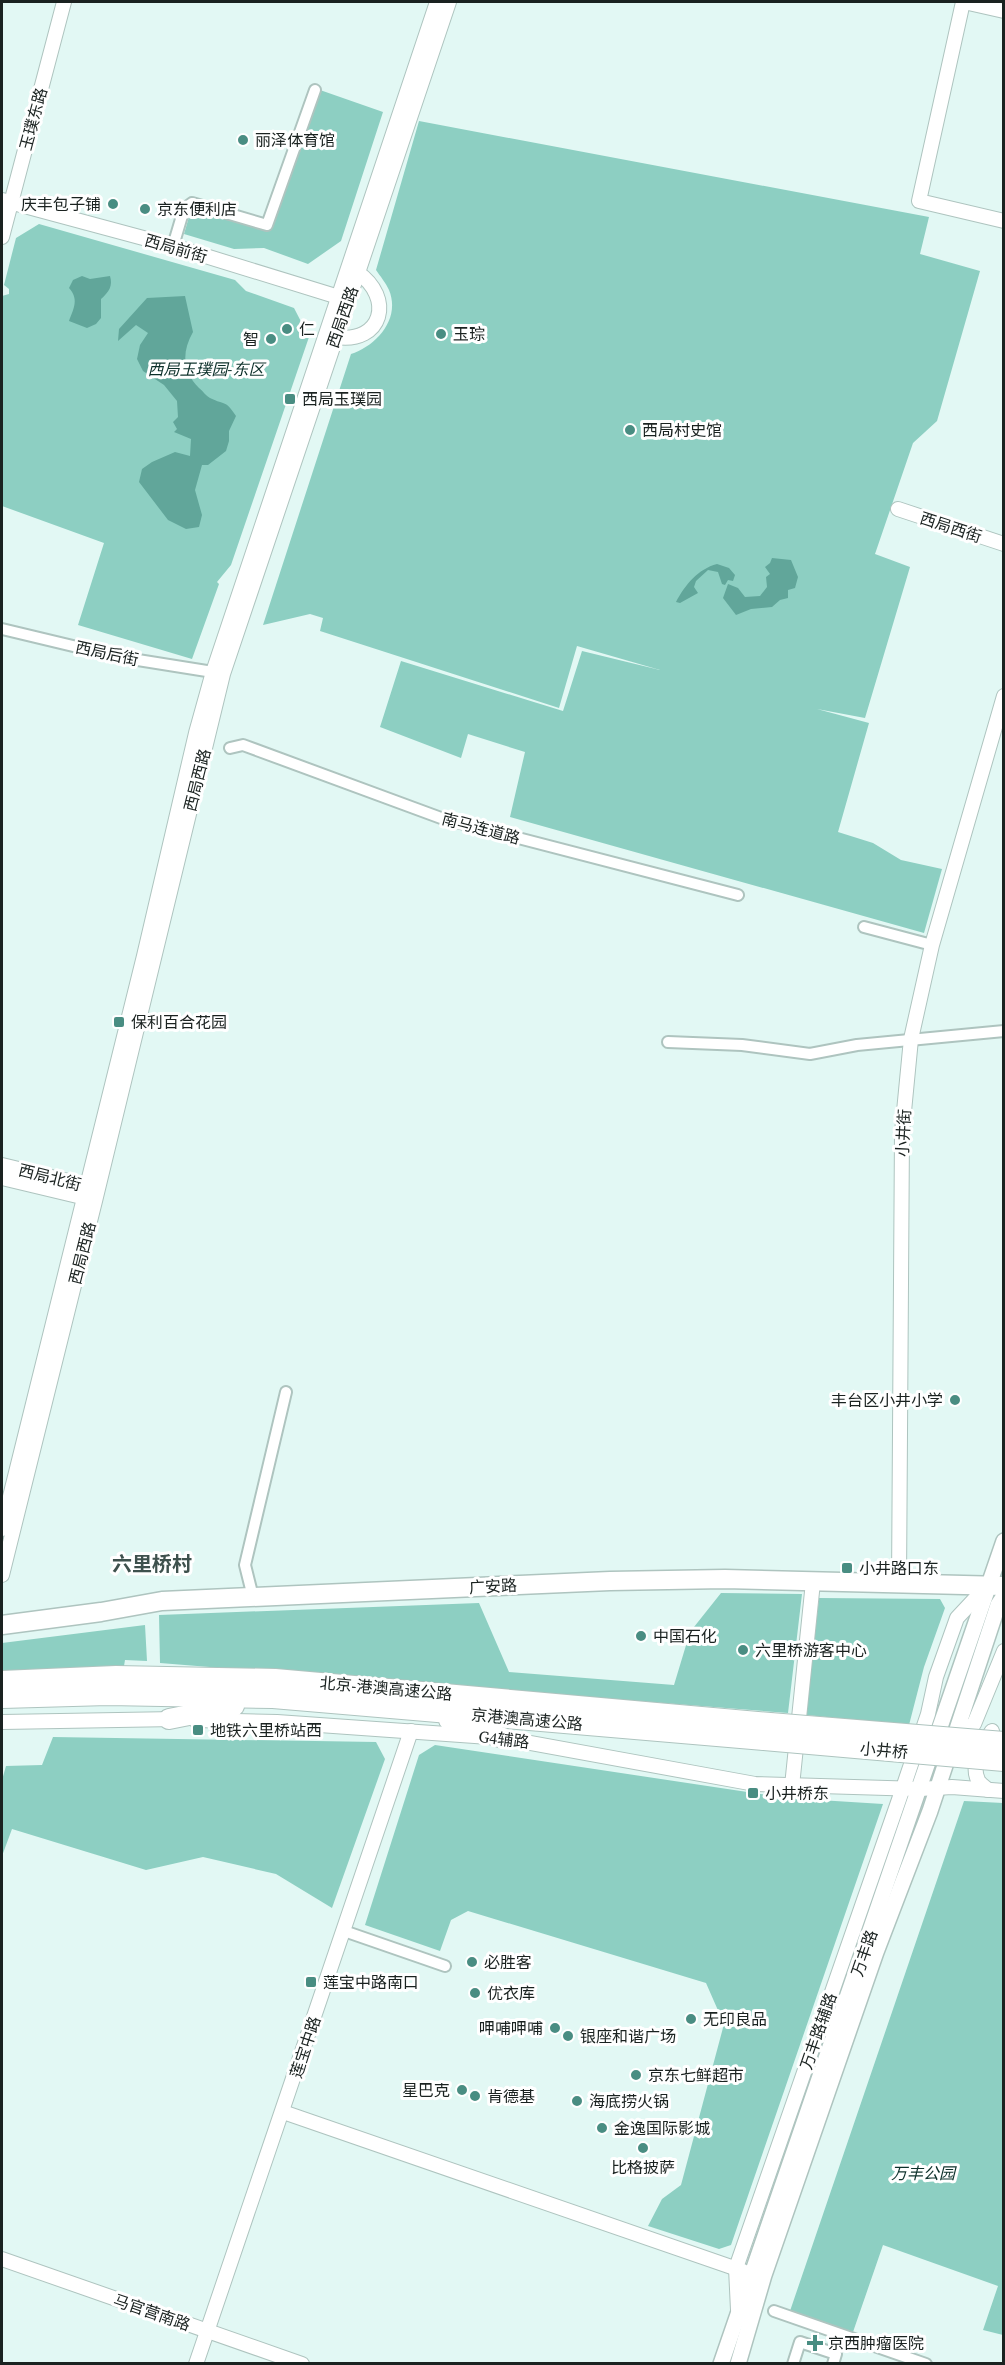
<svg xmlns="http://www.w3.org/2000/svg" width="1005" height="2365" font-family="'Source Serif 4','Noto Sans SC',serif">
  <rect width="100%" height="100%" fill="#e2f8f4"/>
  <g fill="#8dcfc2">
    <path d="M320,90L383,112L341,241L308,264L264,248L234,249L184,234L191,210L195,207L269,230Z"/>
    <path d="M419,121L929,217L920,254L980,271L937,421L913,443L875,554L910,567L865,718L817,709L869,723L838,832L873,843L901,860L942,869L924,933L510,817L525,752L468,734L461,758L380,727L401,661L563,711L582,651L660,670L577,646L559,708L320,631L323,618L310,614L263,625L351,354C376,346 401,319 389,290C386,283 380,276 376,270Z"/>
    <path d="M39,224L235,280L246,291L294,308L309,337L231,565L217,582L219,584L192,659L78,625L104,543L2,506V296L9,294V289L4,285L16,238Z"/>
    <path d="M721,1593L802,1594L788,1713L160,1663L159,1615L479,1603L509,1672L674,1685L690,1632Z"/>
    <path d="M819,1598L940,1599L945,1608L924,1667L909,1725L806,1715Z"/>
    <path d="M145,1625L147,1661L125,1660L123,1672L2,1671V1643Z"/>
    <path d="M53,1737L376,1742L385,1759L332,1908L276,1874L203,1857L146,1870L12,1829L2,1856V1780L6,1766L42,1765Z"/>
    <path d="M435,1745L787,1798L883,1804L731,2245L719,2249L648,2226L662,2199L681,2185L724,2024L706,1983L468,1911L451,1920L440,1951L365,1925L419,1755Z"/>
    <path d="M964,1801L1003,1803V2335L983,2330L998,2286L883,2245L853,2332L790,2311Z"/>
  </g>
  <g fill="#61a69a">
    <path d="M82,276L90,279L110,276C113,286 109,292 101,299V318L96,324L87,328L69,321C74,308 79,299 69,288L73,280Z"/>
    <path d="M185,296L193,332C181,353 183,372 199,388C203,391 206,396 210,398C226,406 225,399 236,416L229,431V441L226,451L208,465H202L195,490L202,515L199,527L186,529L168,520L139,482L142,469L152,462L175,452L190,456L191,439L174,432L177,429L173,422L178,417L177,401L164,385L143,371L137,359L140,345L148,333L136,325L118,341L119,329L147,298Z"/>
    <path d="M772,558L791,560L798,577L795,588L788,590V598L780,600L772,607L751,609L736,615L723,598L728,584L738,588L745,597L760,596L767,587L766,577L770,574L765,567L770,563Z"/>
    <path d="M717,564L729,568L735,575L733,581L728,580L725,585L722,584L718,572L708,570L696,581L694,587L698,593L680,603L676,602C685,585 698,569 717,564Z"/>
  </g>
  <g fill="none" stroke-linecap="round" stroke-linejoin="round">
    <g stroke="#aec4bf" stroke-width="14">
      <g id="minor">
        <path d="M173,246L184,209L192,203L267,225L315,90"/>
        <path d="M2,629L119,657L213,672"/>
        <path d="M230,748L243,745L441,818L738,895"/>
        <path d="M864,927L932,945"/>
        <path d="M668,1042L742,1045L810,1054L857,1045L1004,1031"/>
        <path d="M253,1597L245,1565L286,1392"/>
        <path d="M344,1931L445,1966"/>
        <path d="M774,2311L926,2364"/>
        <path d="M793,2364L800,2342L836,2354L833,2364"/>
      </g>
    </g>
    <g stroke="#aec4bf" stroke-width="16">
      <g id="tertiary">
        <path d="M963,2L919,201L1004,221"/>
        <path d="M964,2L1004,11"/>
        <path d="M2,200L173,246L345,299"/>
        <path d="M2,237L64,2"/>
        <path d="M336,337C382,344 395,298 357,272"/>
        <path d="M898,509L1004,544"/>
        <path d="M2,1165L93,1187"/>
        <path d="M2,1178L90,1199"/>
        <path d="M2,1529L144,956L196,733L213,672L437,2"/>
        <path d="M2,1575L95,1201L223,674L449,2"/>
        <path d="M899,1583L902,1132L911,1039L932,945L1004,696"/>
        <path d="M195,1720L277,1722L503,1738L755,1784L920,1789L952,1787L1004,1791"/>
        <path d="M2,1722L176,1719"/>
        <path d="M954,1734L974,1724L1004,1651"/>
        <path d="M792,1786L813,1582"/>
        <path d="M988,1790C985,1787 979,1783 978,1780C970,1764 984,1743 992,1731"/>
        <path d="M283,2112L743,2271"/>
        <path d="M2,2259L302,2364"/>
        <path d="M738,2310L736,2268L903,1788L928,1714L936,1677L957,1618L986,1587"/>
        <path d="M196,2364L411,1731"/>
      </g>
    </g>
    <g stroke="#aec4bf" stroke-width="18">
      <g id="secondary">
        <path d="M721,2364L1004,1541"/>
        <path d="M738,2364L764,2275L876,1952L930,1811L998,1605L1004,1596"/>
      </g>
    </g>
    <g stroke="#aec4bf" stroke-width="21">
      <path id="trunk" d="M2,1625L101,1612L162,1601L610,1581L725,1579L1004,1586"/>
    </g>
    <g stroke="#aec4bf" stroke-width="22">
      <g id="motorway">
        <path d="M2,1681L116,1676L275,1679L770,1723"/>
        <path d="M2,1698L108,1695L273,1698L764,1740"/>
        <path d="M169,1719L234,1706"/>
        <path d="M449,1720L503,1738"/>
      </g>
    </g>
    <use href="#minor" stroke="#fff" stroke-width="10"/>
    <use href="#tertiary" stroke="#fff" stroke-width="14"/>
    <use href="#secondary" stroke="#fff" stroke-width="15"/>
    <use href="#trunk" stroke="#fff" stroke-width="18"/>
    <use href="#motorway" stroke="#fff" stroke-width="20"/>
    <g stroke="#aec4bf" stroke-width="22" stroke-linecap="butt">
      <g id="motorway-bridge">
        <path d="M770,1723L1004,1742"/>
        <path d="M764,1740L1004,1761"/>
      </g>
    </g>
    <use href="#motorway-bridge" stroke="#fff" stroke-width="20"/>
  </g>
  <g fill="#498d82" stroke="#fff" stroke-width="2">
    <circle cx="243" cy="140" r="6"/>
    <circle cx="113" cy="204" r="6"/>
    <circle cx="145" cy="209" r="6"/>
    <circle cx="287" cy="329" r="6"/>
    <circle cx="441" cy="334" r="6"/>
    <circle cx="271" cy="339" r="6"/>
    <rect x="284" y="393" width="12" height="12" rx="3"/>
    <circle cx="630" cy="430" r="6"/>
    <rect x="113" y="1016" width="12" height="12" rx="3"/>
    <circle cx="955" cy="1400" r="6"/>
    <rect x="841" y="1562" width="12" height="12" rx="3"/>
    <circle cx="641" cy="1636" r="6"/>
    <circle cx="743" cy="1650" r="6"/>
    <rect x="192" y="1724" width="12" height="12" rx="3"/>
    <rect x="747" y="1787" width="12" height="12" rx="3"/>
    <circle cx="472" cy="1962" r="6"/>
    <rect x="305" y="1976" width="12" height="12" rx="3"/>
    <circle cx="475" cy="1993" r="6"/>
    <circle cx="691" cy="2019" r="6"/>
    <circle cx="555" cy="2028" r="6"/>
    <circle cx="568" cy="2036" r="6"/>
    <circle cx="636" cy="2075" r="6"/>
    <circle cx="462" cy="2090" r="6"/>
    <circle cx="475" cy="2096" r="6"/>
    <circle cx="577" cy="2101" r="6"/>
    <circle cx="602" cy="2128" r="6"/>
    <circle cx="643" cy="2148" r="6"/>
    <path d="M812 2334h6v6h6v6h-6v6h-6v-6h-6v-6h6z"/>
  </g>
  <g text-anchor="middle" stroke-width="6" stroke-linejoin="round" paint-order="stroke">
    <g font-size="16" fill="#1a2220" stroke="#fff">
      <text transform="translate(33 119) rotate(-75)" y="6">玉璞东路</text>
      <text transform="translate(176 248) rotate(16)" y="6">西局前街</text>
      <text transform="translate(342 317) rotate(-71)" y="6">西局西路</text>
      <text transform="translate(951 527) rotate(18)" y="6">西局西街</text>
      <text transform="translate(107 653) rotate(12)" y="6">西局后街</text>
      <text transform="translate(197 780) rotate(-76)" y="6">西局西路</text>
      <text transform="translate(481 828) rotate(15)" y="6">南马连道路</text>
      <text transform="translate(903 1133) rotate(-87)" y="6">小井街</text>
      <text transform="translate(50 1177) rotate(14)" y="6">西局北街</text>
      <text transform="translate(82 1253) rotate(-76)" y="6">西局西路</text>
      <text transform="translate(493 1586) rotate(-3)" y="6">广安路</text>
      <text transform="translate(386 1688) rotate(5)" y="6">北京-港澳高速公路</text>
      <text transform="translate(527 1719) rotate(5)" y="6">京港澳高速公路</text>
      <text transform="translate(504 1739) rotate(7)" y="6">G4辅路</text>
      <text transform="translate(884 1750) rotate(5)" y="6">小井桥</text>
      <text transform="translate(864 1953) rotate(-71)" y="6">万丰路</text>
      <text transform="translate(818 2031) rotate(-71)" y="6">万丰路辅路</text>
      <text transform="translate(305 2047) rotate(-72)" y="6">莲宝中路</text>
      <text transform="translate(152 2312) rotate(19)" y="6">马官营南路</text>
    </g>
    <g font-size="16" fill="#1a2220" stroke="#fff" text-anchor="start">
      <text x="255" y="146">丽泽体育馆</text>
      <text x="101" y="210" text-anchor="end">庆丰包子铺</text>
      <text x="157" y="215">京东便利店</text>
      <text x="299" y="335">仁</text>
      <text x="453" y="340">玉琮</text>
      <text x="259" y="345" text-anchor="end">智</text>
      <text x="302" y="405">西局玉璞园</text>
      <text x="642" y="436">西局村史馆</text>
      <text x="131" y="1028">保利百合花园</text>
      <text x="943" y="1406" text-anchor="end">丰台区小井小学</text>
      <text x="859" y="1574">小井路口东</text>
      <text x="653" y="1642">中国石化</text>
      <text x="755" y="1656">六里桥游客中心</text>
      <text x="210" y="1736">地铁六里桥站西</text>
      <text x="765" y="1799">小井桥东</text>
      <text x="484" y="1968">必胜客</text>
      <text x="323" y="1988">莲宝中路南口</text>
      <text x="487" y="1999">优衣库</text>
      <text x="703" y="2025">无印良品</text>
      <text x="543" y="2034" text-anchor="end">呷哺呷哺</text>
      <text x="580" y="2042">银座和谐广场</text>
      <text x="648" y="2081">京东七鲜超市</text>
      <text x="450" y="2096" text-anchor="end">星巴克</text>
      <text x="487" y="2102">肯德基</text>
      <text x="589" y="2107">海底捞火锅</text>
      <text x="614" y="2134">金逸国际影城</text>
      <text x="643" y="2173" text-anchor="middle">比格披萨</text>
      <text x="828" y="2349">京西肿瘤医院</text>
    </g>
    <g font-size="16" font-style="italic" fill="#0c302a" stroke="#fff">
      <text x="206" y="375">西局玉璞园-东区</text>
      <text x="923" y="2179">万丰公园</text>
    </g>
    <g font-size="20" font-weight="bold" fill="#3e514d" stroke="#fff">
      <text x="152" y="1571">六里桥村</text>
    </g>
  </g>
  <rect width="1005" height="2365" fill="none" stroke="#1a2220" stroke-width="6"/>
</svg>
